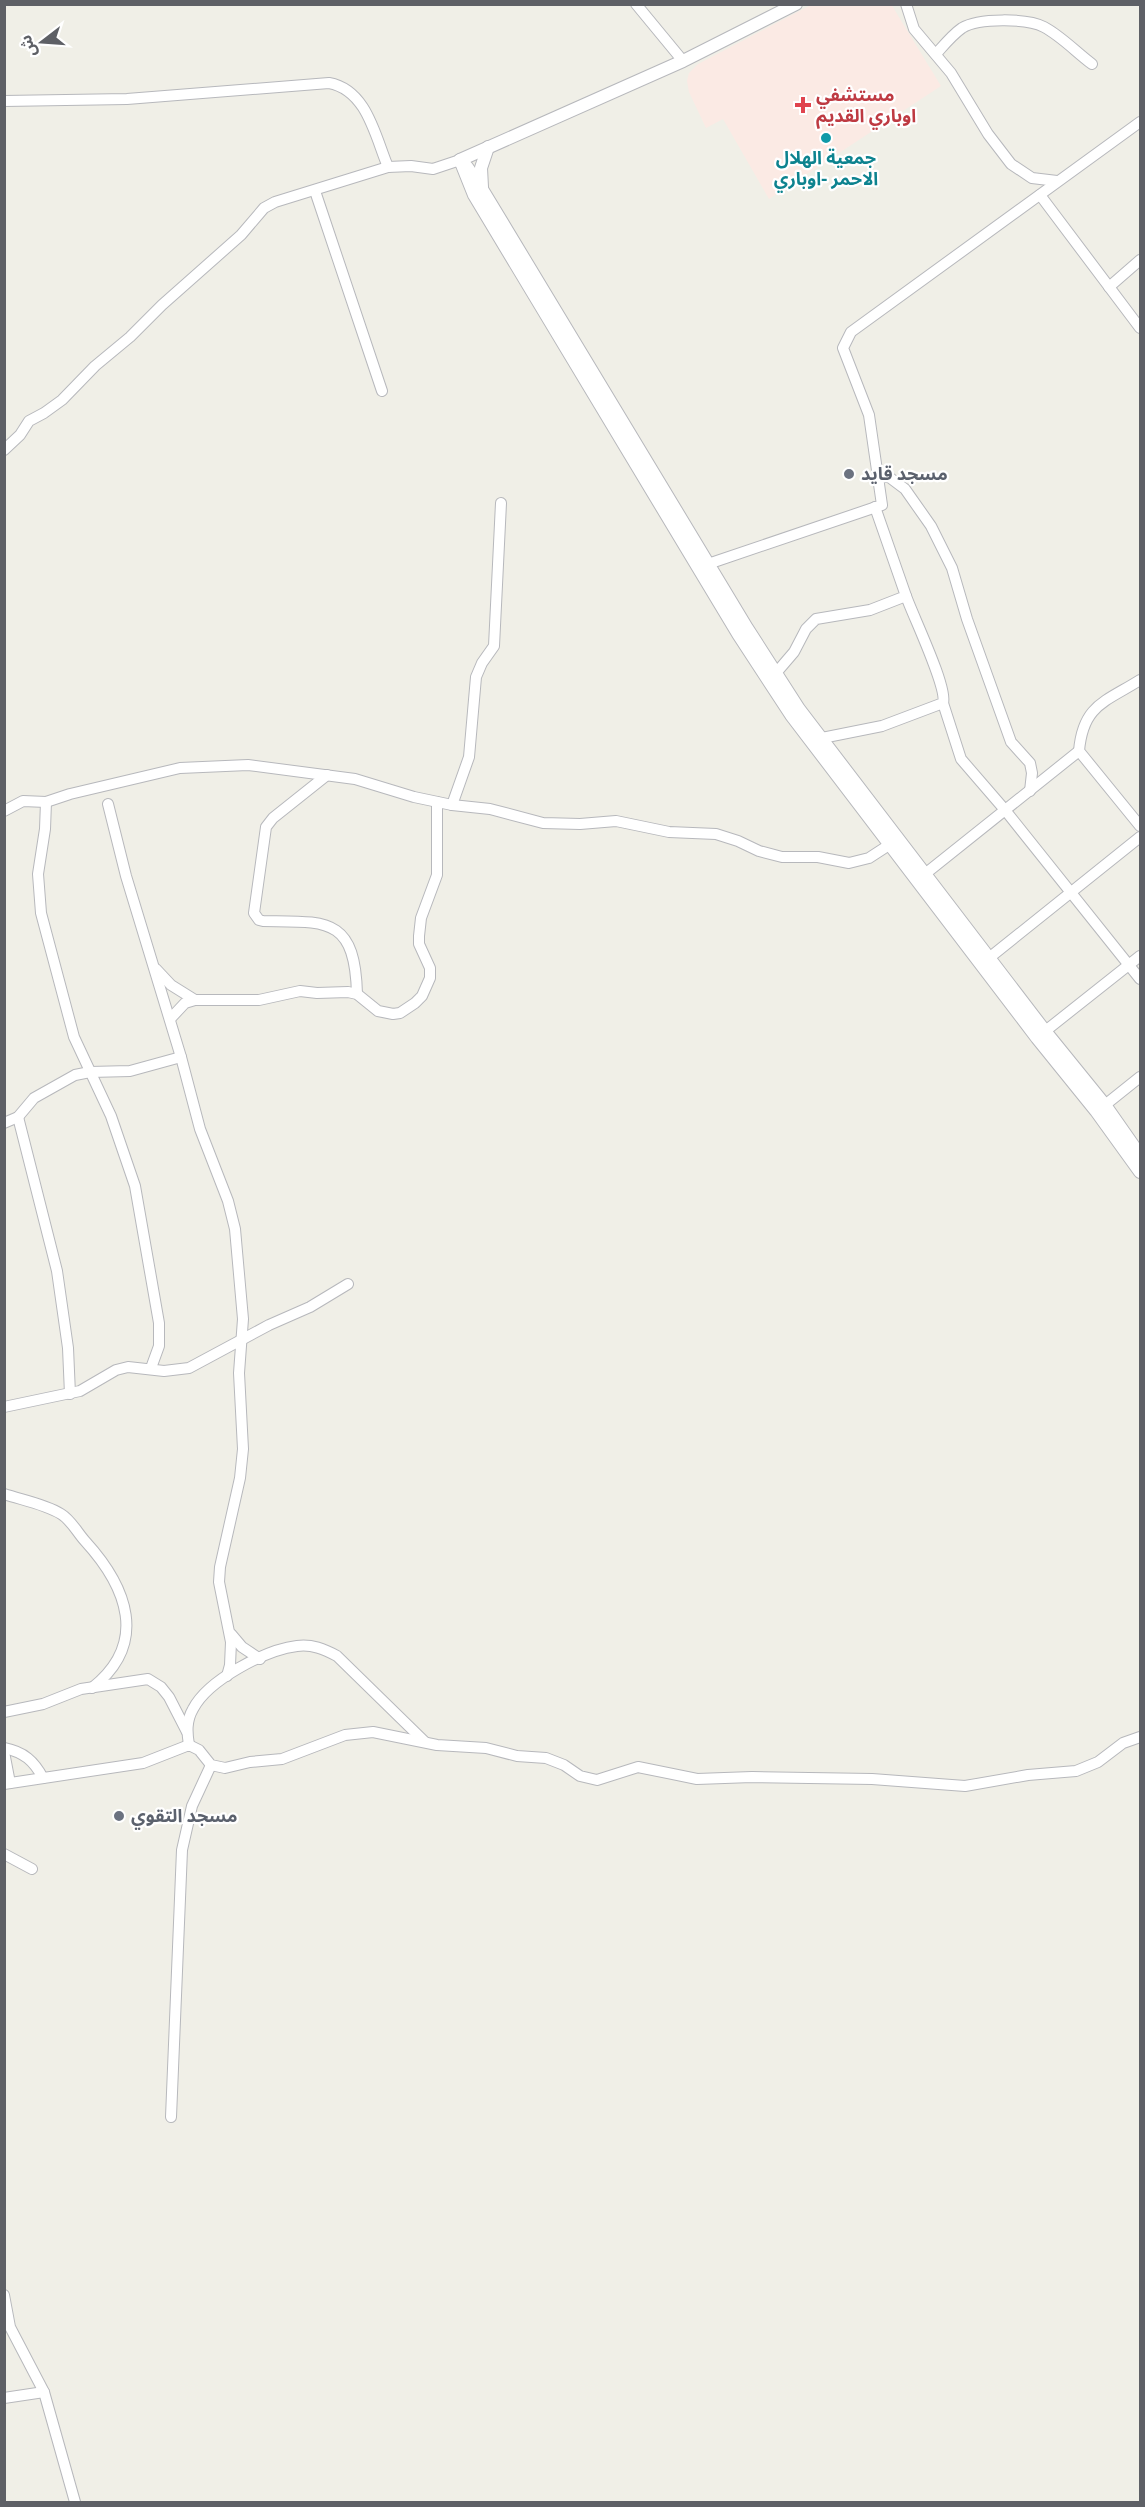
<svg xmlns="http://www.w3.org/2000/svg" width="1145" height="2507" font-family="Ubuntu,'Noto Sans Arabic',sans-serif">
  <rect width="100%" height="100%" fill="#f0efe7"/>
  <path fill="#fbeae4" d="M891,4L941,86L769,199L723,119L706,128L689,92L687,81L689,73L698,64L811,5Z"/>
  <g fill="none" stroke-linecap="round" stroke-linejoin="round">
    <g stroke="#b7b8bc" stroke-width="12">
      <g id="minor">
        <path d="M636,4L683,61"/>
        <path d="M906,4L914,29L951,73L988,134L1011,164L1032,178L1057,181"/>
        <path d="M936,54C944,45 952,35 962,28C978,18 1027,18 1044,27C1061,36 1076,52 1092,64"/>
        <path d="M4,101L127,99L329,83C367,90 375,136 388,167"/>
        <path d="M315,191L382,391"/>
        <path d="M1040,195L1140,328"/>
        <path d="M1109,287L1140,260"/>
        <path d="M4,450L20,435L29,421L44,413L62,400L95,366L130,337L162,305L241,235L264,208L275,202L388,167L411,166L433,169L460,160"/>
        <path d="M878,477H889L905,489L931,526L952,568L967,619L1011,742L1030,763L1032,773L1030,791"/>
        <path d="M708,564L882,505L869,415L843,348L851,332L1140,122"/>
        <path d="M776,673L794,652L806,629L816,619L870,610L906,596L875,507"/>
        <path d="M1140,680C1105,702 1083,705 1079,751L1140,826"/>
        <path d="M943,703L961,759L1005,810L1140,979"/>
        <path d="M822,738L882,726L943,703C948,688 913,616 906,596"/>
        <path d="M327,775L273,818L266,827L254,913L259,920L263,921C326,922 355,916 357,994"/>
        <path d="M46,802L45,829L38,874L41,913L74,1037L111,1116L135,1186L159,1323V1346L151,1368"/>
        <path d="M108,804L126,876L181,1057L200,1129L228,1201L235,1229L243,1319L239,1373L243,1449L240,1478L220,1567L219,1582L231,1642L230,1665L227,1676"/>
        <path d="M452,805L469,757L476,677L482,663L494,646L501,503"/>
        <path d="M4,811L23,801L46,802L70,794L180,768L248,765L355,779L414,797L452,805L490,809L543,823L580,824L616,821L669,832L716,834L738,841L759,851L782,857H818L849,863L869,858L889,845"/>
        <path d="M925,874L1079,751"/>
        <path d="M989,958L1140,837"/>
        <path d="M156,969L171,985L195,1000"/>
        <path d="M170,1019L185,1003L195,1000H259L300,991L317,993L348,992L357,994L378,1011L393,1014L400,1013L415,1003L422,996L430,978V968L419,944V936L421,918L437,875V802"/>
        <path d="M1039,1036L1140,956"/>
        <path d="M1105,1105L1140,1077"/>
        <path d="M18,1117L57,1271L68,1348L70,1394"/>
        <path d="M4,1123L18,1117L34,1098L75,1075L90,1072L130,1071L181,1057"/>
        <path d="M4,1407L80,1391L116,1370L128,1367L164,1371L189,1368L269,1325L310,1307L348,1284"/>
        <path d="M4,1494C22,1500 45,1504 61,1514C71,1520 77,1532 85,1541C127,1587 149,1643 92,1688"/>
        <path d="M231,1634L242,1647L260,1659"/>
        <path d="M4,1712L43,1704L81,1689L148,1679L161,1687L169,1697L187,1732"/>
        <path d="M189,1745C187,1733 186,1721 193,1709C208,1680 265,1650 297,1646C312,1644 324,1649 337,1656L425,1742"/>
        <path d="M4,1748C24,1752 34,1761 43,1778"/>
        <path d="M4,1752L10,1783"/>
        <path d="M4,1784L143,1763L189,1745L199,1750L211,1765L225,1768L250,1762L282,1759L345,1735L373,1732L437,1745L486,1748L517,1756L546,1758L564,1765L580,1776L597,1780L638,1767L697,1779L752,1777L872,1779L965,1786L1028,1775L1076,1771L1098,1762L1123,1743L1140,1737"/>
        <path d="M4,1854L32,1869"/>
        <path d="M171,2117L182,1850L192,1806L211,1765"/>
        <path d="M4,2295L10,2327L44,2392L75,2502"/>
        <path d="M4,2398L44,2392"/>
      </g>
    </g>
    <g stroke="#b7b8bc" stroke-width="14">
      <g id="tertiary">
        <path d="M460,160L474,195L738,634L791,715L1037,1038L1096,1111L1140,1172"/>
        <path d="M460,160L683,61L796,4"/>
        <path d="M467,167L482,189L747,628L799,709L1045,1031L1105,1105L1140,1155"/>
        <path d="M482,187L481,168L488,147"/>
      </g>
    </g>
    <use href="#minor" stroke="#fff" stroke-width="10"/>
    <use href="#tertiary" stroke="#fff" stroke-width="12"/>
  </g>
  <path fill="#e0444e" stroke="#fff" stroke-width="2" d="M800 96h6v6h6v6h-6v6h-6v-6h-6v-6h6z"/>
  <circle fill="#0f9aa8" stroke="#fff" stroke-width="2" cx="826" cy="138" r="6"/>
  <g fill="#6b7280" stroke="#fff" stroke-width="2">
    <circle cx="849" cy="474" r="6"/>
    <circle cx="119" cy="1816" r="6"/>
  </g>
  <g text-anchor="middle" stroke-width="4.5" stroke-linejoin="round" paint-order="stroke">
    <g font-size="18" font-weight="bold" fill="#be3a42" stroke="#fff" text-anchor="start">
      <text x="816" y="101">مستشفي<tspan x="816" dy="21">اوباري القديم</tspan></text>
    </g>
    <g font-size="18" font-weight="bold" fill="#0d838f" stroke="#fff">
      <text x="826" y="164">جمعية الهلال<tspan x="826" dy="21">الاحمر -اوباري</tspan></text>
    </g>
    <g font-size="18" font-weight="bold" fill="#5b616d" stroke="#fff" text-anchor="start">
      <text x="861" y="480">مسجد قايد</text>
      <text x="131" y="1822">مسجد التقوي</text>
    </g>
  </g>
  <rect width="1145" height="2507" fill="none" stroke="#5e6066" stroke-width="12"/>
  <g transform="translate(42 42) rotate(253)" stroke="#ffffff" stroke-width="4.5" paint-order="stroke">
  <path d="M0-4.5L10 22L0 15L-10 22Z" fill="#5e6066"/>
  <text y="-9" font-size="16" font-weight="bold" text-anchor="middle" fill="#5e6066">ش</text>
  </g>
</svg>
